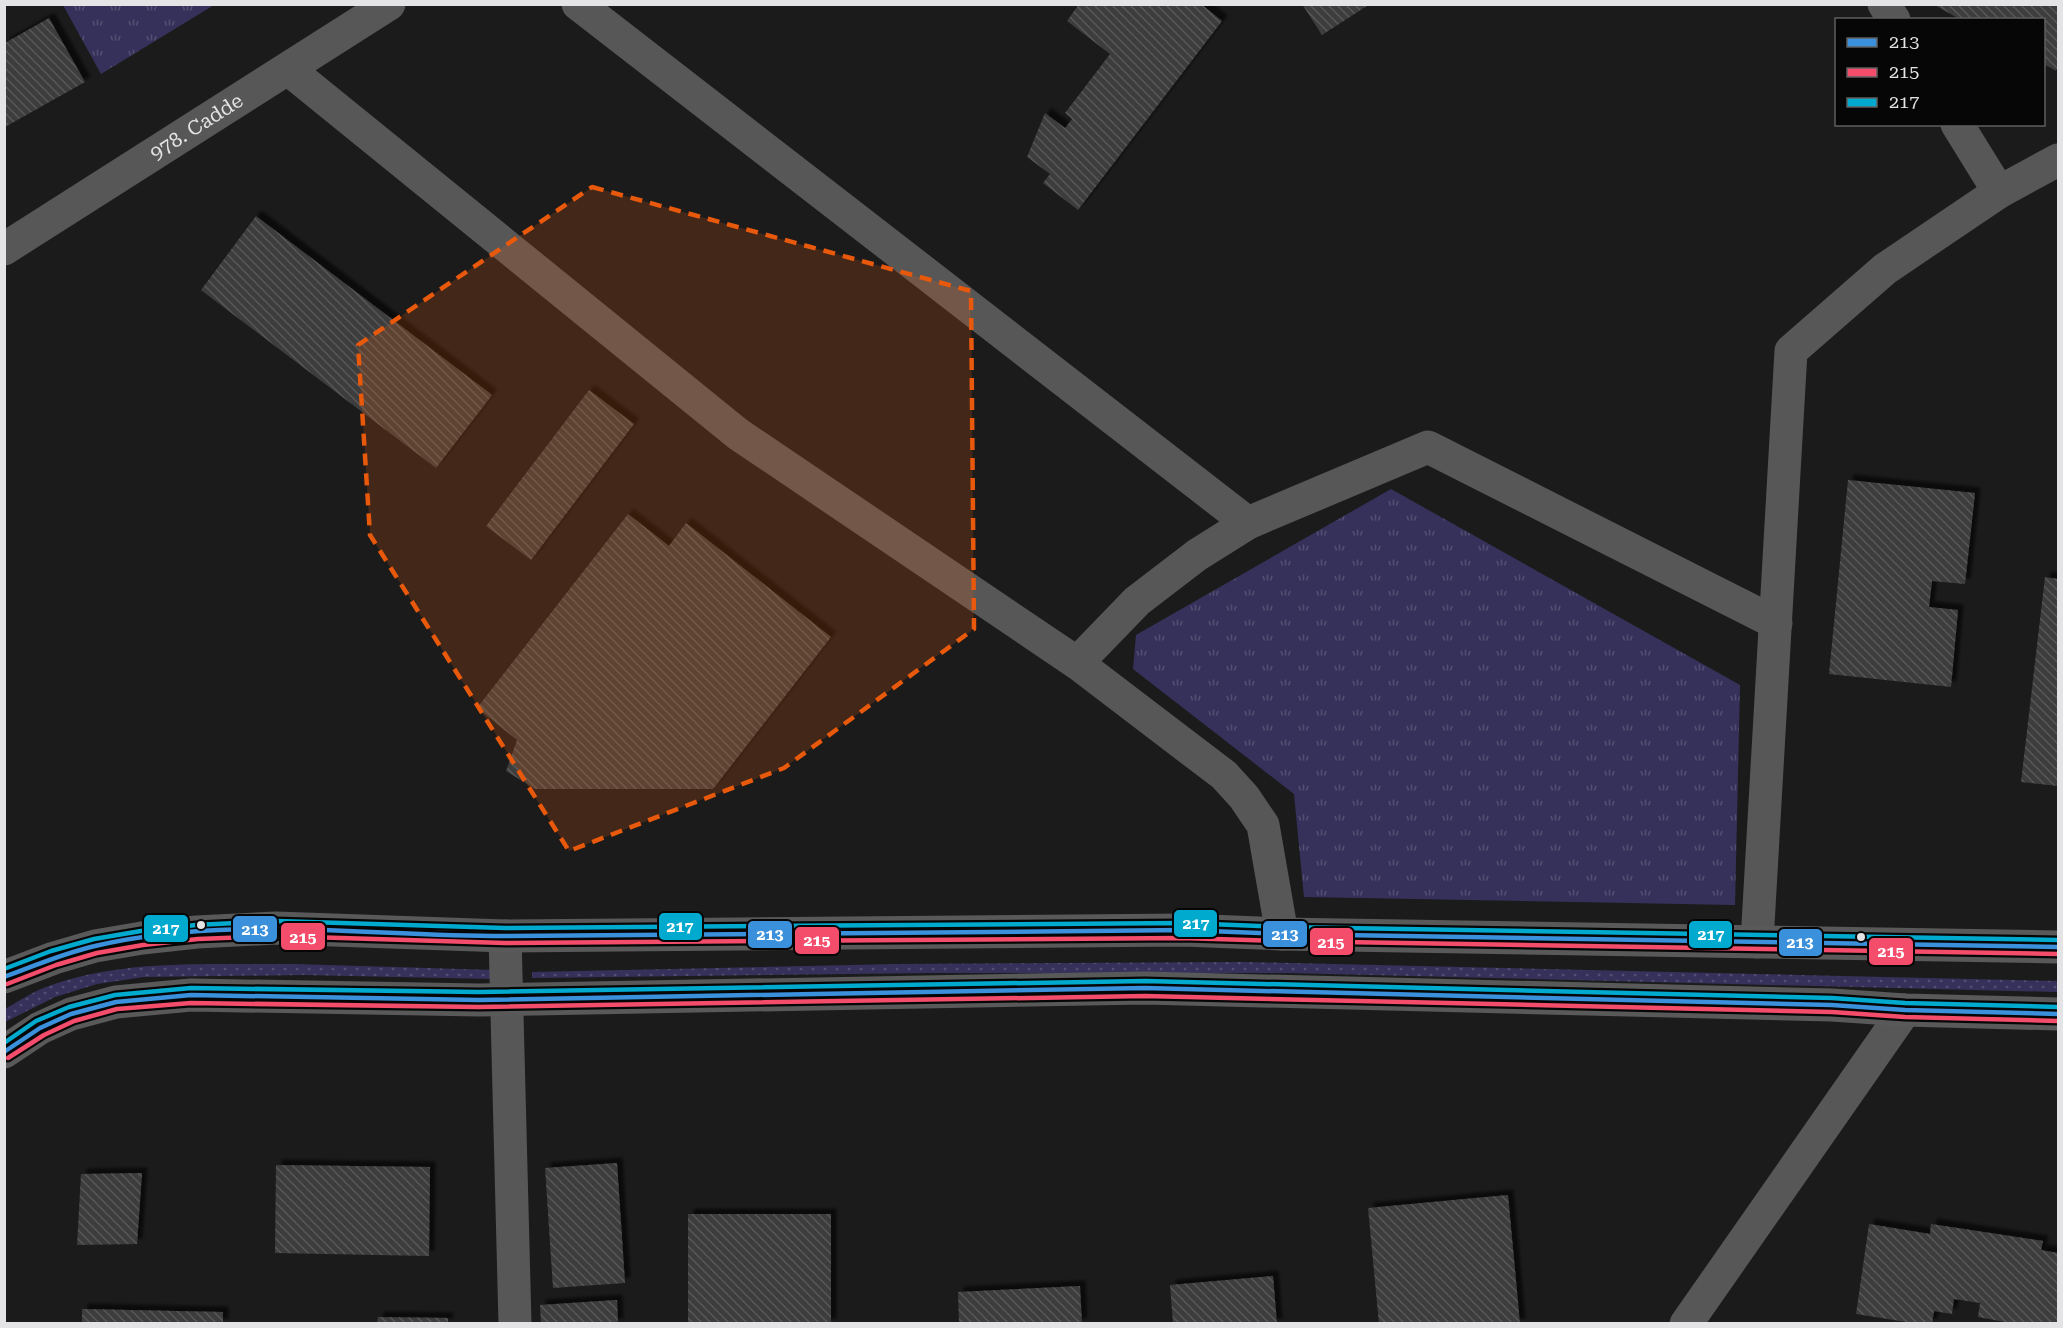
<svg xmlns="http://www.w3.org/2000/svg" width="2063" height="1328" font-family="'Roboto Serif',serif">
  <defs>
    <pattern id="grass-dots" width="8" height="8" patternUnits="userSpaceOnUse" patternTransform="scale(1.5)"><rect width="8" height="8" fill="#36315b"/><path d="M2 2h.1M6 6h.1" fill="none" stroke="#534f73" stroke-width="1.8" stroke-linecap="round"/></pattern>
    <pattern id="park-tufts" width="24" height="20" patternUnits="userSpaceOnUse" patternTransform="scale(1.5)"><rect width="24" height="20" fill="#36315b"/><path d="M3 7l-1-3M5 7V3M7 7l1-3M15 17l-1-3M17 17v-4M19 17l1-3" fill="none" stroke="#534f73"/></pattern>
    <pattern id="building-back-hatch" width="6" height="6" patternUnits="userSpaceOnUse" patternTransform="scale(1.5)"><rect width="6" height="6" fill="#3c3c3d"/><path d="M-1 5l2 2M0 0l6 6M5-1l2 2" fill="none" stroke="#585859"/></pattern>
    <filter id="shadow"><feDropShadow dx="5.5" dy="-5.5" stdDeviation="1.5" flood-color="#0009"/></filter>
  </defs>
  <rect width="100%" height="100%" fill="#1b1b1c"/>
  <g fill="url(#grass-dots)">
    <path d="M1245,962L2058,981V992L1288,973H928L532,978V972L895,964Z"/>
    <path d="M295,964L493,970L491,979L304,975L144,977L97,984L55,997L5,1022V1009C19,1001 34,991 49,986C123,958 217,965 295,964Z"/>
  </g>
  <g fill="url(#park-tufts)">
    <path d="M63,5H214L101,74Z"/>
    <path d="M1391,489L1740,685L1735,905L1304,897L1294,794L1133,669L1136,635Z"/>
  </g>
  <g fill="url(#building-back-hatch)" filter="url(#shadow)">
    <path d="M1079,4H1201L1222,21L1078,210L1043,183L1050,174L1027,157L1045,113L1065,128L1072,119L1065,113L1110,54L1067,21Z"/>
    <path d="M1302,4H1370L1322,35Z"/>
    <path d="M1933,4H2058V66L2056,71L2044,64V20H1961Z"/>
    <path d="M49,18L85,82L5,127V43Z"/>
    <path d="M256,216L492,395L436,468L201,290Z"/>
    <path d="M589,390L634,424L531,560L486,526Z"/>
    <path d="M1848,480L1975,493L1965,584L1932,581L1929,607L1958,610L1951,687L1829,674Z"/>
    <path d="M628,514L669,546L686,523L831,637L713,789H535L506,771L517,740L477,708Z"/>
    <path d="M2045,577L2058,579V786L2021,782Z"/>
    <path d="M617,1163L625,1283L553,1288L545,1168Z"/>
    <path d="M276,1165L430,1167L429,1256L275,1253Z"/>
    <path d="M142,1173L137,1244L77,1245L81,1174Z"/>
    <path d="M1508,1195L1520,1324H1379L1368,1208Z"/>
    <rect x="688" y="1214" width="143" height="110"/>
    <path d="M1869,1224L1930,1234L1931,1224L2043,1241L2041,1250L2058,1253V1324H2016L1978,1317L1980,1303L1954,1299L1952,1314L1934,1311L1932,1324H1919L1856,1314Z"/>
    <path d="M1273,1276L1277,1324H1173L1170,1285Z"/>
    <path d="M1080,1286L1082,1324H959L958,1292Z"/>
    <path d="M617,1300L618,1324H541L540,1305Z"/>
    <path d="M82,1309L223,1312V1324H82Z"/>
    <path d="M378,1317L448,1318V1324H377Z"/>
  </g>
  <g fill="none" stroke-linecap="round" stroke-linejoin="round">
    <g stroke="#575758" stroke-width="33">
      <path d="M578,4L1248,523"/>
      <path d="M1884,4L1894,20"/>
      <path d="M288,69L738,434L1077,663L1224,775L1244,797L1263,825L1282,934"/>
      <path d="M1957,124L1999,192"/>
      <path id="s1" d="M4,249L389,4"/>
      <path d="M1077,663L1137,601L1197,555L1248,523L1428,447L1776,623"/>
      <path d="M505,936L515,1324"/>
      <path d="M1757,942L1791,351L1885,269L1999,192L2058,160"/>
      <path d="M1686,1324L1905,1010"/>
    </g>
    <g stroke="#595959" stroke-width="33">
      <path d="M4,977L54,958L95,946L142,938L197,932L276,928L505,936L1183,930L1282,934L2058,947"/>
      <path d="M4,1052L40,1028L71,1014L116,1002L191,995L479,1000L1145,988L1832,1005L1905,1010L2058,1014"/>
    </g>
    <g stroke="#060607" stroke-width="9">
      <g id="bus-1">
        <path d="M4,977C34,966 64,953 95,946C231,914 372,937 510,936C734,935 959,932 1183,930L1282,934L2058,947"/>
        <path d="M4,1052L40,1028L71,1014L116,1002L191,995L479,1000L1145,988L1832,1005L1905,1010L2058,1014"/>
      </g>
    </g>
    <g stroke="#060607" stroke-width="9">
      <g id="bus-2">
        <path d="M7,984L56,965L97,953L143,945L198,939L276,936L505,943L1183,938L1282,941L2058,954"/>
        <path d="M8,1058L44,1035L74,1021L117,1009L191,1003L479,1007L1145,996L1832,1012L1905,1017L2058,1021"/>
      </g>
    </g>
    <g stroke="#060607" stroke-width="9">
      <g id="bus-3">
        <path d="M4,969L51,951L94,939L141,931L196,925L276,921L505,928L1183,923L1282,927L2058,940"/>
        <path d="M4,1043L36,1021L69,1007L115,995L191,988L479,992L1145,981L1832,998L1905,1003L2058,1007"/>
      </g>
    </g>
    <use href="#bus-1" stroke="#3a90db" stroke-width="4.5"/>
    <use href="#bus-2" stroke="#f44d6c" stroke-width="4.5"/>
    <use href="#bus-3" stroke="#00a9ce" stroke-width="4.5"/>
  </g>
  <path fill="#e8590c" fill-opacity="0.2" stroke="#e8590c" stroke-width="4.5" stroke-dasharray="12 8" stroke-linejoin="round" d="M592,187L971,291L974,629L784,768L569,851L370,535L358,345Z"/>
  <g fill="#e4e4e6" stroke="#060607" stroke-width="2">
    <circle cx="201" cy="925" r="5"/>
    <circle cx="1861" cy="937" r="5"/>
  </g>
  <g text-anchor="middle" stroke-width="6" stroke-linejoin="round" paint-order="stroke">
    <g font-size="20" fill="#e4e4e6" stroke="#060607">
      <text dy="7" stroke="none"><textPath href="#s1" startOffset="228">978. Cadde</textPath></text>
    </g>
  </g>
  <g stroke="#060607" stroke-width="2">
    <rect x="1173" y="909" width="45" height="29" rx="6" fill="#00a9ce"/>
    <rect x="658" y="912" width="45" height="29" rx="6" fill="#00a9ce"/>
    <rect x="143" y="914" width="46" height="29" rx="6" fill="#00a9ce"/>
    <rect x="232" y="915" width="46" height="28" rx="6" fill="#3a90db"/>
    <rect x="1262" y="920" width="46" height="28" rx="6" fill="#3a90db"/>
    <rect x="747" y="920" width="46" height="29" rx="6" fill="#3a90db"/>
    <rect x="1688" y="920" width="45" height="29" rx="6" fill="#00a9ce"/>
    <rect x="280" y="922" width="46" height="29" rx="6" fill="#f44d6c"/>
    <rect x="794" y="926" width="46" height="29" rx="6" fill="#f44d6c"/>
    <rect x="1309" y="927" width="45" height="29" rx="6" fill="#f44d6c"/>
    <rect x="1778" y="928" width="45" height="29" rx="6" fill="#3a90db"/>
    <rect x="1868" y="937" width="46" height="29" rx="6" fill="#f44d6c"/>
  </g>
  <g font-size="16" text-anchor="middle" font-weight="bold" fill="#fff">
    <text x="1196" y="929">217</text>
    <text x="680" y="932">217</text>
    <text x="166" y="934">217</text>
    <text x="255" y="935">213</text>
    <text x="1285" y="940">213</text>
    <text x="770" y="940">213</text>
    <text x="1711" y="940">217</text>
    <text x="303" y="943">215</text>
    <text x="817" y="946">215</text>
    <text x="1331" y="948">215</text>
    <text x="1800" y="948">213</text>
    <text x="1891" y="957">215</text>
  </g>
  <rect width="2063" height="1328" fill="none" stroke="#e4e4e6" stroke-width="12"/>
  <rect x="1835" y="18" width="210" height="108" fill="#060607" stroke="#5f5f60" stroke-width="1.5"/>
  <rect x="1847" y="38" width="30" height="9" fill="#3a90db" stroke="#5f5f60" stroke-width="1.5"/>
  <text x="1889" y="48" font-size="18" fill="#e4e4e6">213</text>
  <rect x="1847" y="68" width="30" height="9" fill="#f44d6c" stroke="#5f5f60" stroke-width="1.5"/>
  <text x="1889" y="78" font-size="18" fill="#e4e4e6">215</text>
  <rect x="1847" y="98" width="30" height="9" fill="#00a9ce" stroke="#5f5f60" stroke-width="1.5"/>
  <text x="1889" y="108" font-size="18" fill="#e4e4e6">217</text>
</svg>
